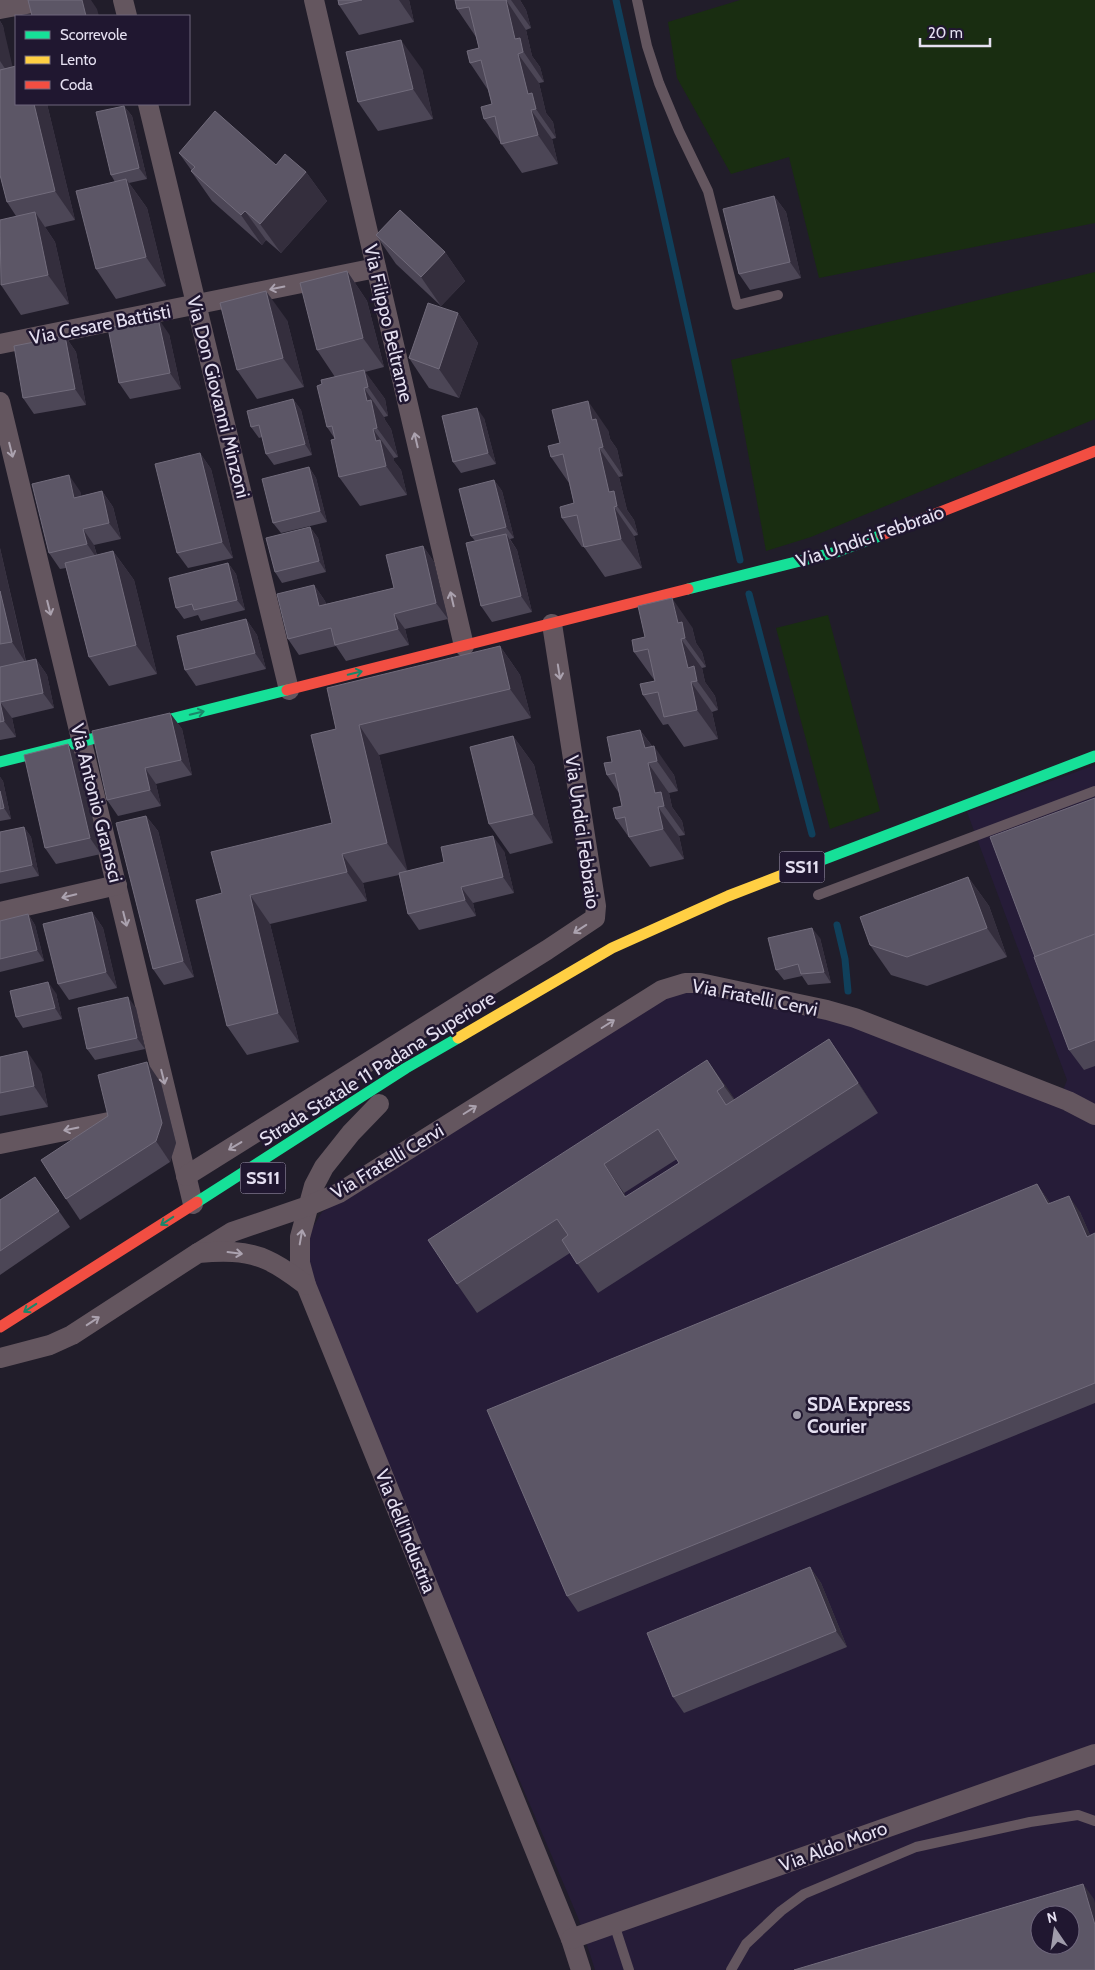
<svg xmlns="http://www.w3.org/2000/svg" width="1095" height="1970" font-family="Cabin,sans-serif">
  <rect width="100%" height="100%" fill="#211d2a"/>
  <path fill="#261c38" fill-rule="evenodd" d="M1095,765V1970H595L579,1920L368,1424L311,1284L305,1248L313,1227L322,1212L663,993L684,986L826,1014L1058,1103L1067,1080L967,812ZM1040,1915H1070V1945H1040Z"/>
  <g fill="#192d11">
    <path d="M740,0H1095V223L819,278L789,157L731,174L677,78L668,22Z"/>
    <path d="M1095,272V419L811,537L766,551L731,360Z"/>
    <path d="M828,615L880,811L830,829L776,628Z"/>
  </g>
  <g fill="none" stroke-linecap="round" stroke-linejoin="round">
    <g stroke="#10405b" stroke-width="7">
      <path d="M616,0L740,560"/>
      <path d="M749,594L812,834"/>
      <path d="M837,925L845,959L848,991"/>
    </g>
    <g stroke="#64565f" stroke-width="10">
      <path d="M637,0L647,46L659,83L679,131L708,191L737,305L778,295"/>
      <path d="M818,895L1095,791"/>
      <path d="M614,1924L629,1970"/>
      <path d="M731,1970L746,1944L781,1911L804,1894L916,1847L1030,1822L1078,1815L1095,1821"/>
    </g>
    <g stroke="#64565f" stroke-width="20">
      <path d="M123,0L127,16"/>
      <path d="M314,0L464,646"/>
      <path d="M0,9L48,0"/>
      <path d="M148,104L289,690"/>
      <path d="M0,344L376,268"/>
      <path d="M0,402L193,1204"/>
      <path d="M0,912L117,885"/>
      <path d="M379,1104L351,1133L324,1167L314,1186L300,1237V1263L306,1285L571,1939L581,1970"/>
      <path d="M0,1144L119,1120"/>
      <path d="M186,1176L547,950L595,918L596,906L552,624"/>
      <path d="M198,1253L232,1232L308,1206L339,1193L662,990L685,983H700L827,1010L855,1018L1068,1101L1095,1115"/>
      <path d="M0,1358L50,1345L72,1335L198,1253C221,1251 245,1250 267,1260C281,1266 294,1276 306,1285"/>
      <path d="M571,1939L1095,1754"/>
    </g>
    <g stroke="#16e098" stroke-width="11">
      <path d="M688,589L836,552L882,535"/>
      <path d="M0,762L287,690"/>
      <path d="M798,869L1095,756"/>
      <path d="M197,1202L406,1068L458,1038"/>
    </g>
    <path stroke="#ffcf43" stroke-width="11" d="M458,1038L612,948L728,896L798,869"/>
    <g stroke="#f24e42" stroke-width="11">
      <path d="M882,535L1095,451"/>
      <path d="M287,690L688,589"/>
      <path d="M0,1327L197,1202"/>
    </g>
  </g>
  <g fill="#4c4656" fill-rule="evenodd">
    <path d="M338,0H409L414,22L359,35L339,5Z"/>
    <path d="M455,0H520L526,10L531,28L526,30L532,56L540,67L544,82L539,83L546,113L553,122L556,138L552,139L558,164L522,173L484,119L492,104L488,90L470,63L479,48L476,37L457,9Z"/>
    <path d="M0,21L3,26L16,104H47L75,220L45,227L55,242L69,304L21,315L1,285L16,216L7,202L0,175Z"/>
    <path d="M422,69L433,119L378,131L358,102Z"/>
    <path d="M124,106L132,116L147,179L129,183L147,208L166,286L116,299L96,269L115,182L111,175Z"/>
    <path d="M179,153L276,165L306,172L327,201L281,253L266,240L262,245L212,201L191,171H192Z"/>
    <path d="M774,196L786,212L801,278L750,290L739,274Z"/>
    <path d="M376,235L445,252L465,281L441,306L396,264Z"/>
    <path d="M347,271L367,301L384,367L365,372L385,399L388,416L384,417L385,420L391,429L398,457L394,458V461L401,470L407,495L360,506L339,477L335,439L327,427L322,384L335,377L317,350Z"/>
    <path d="M458,313L478,343L459,398L429,388L409,358Z"/>
    <path d="M287,320L304,387L257,399L237,370Z"/>
    <path d="M169,334L181,389L130,399L119,383Z"/>
    <path d="M65,336L76,352L86,405L34,414L23,398Z"/>
    <path d="M293,399L301,410L312,455L274,465L266,454L262,437L259,438L251,427Z"/>
    <path d="M484,418L496,464L461,473L453,462Z"/>
    <path d="M608,430L610,439L617,449L623,476L619,477L627,510L634,520L638,535L634,536L642,568L605,577L584,547H582L562,518L574,503L569,483L551,457Z"/>
    <path d="M200,453L211,469L233,558L188,568L177,553Z"/>
    <path d="M309,467L316,478L327,522L281,533L273,523Z"/>
    <path d="M494,480L502,491L514,538L510,539L517,550L532,612L492,622L481,606L475,541L471,536Z"/>
    <path d="M80,491L81,496L102,491L113,507L121,539L94,545L97,555L113,551L134,580L157,674L109,686L89,657L66,568L60,569L49,553Z"/>
    <path d="M310,527L318,538L326,572L282,583L275,572Z"/>
    <path d="M423,546L434,562L448,619L405,629L409,645L346,661L336,646L299,655L288,639L314,585L325,601L326,604L394,588Z"/>
    <path d="M0,548L26,661L36,659L47,675L54,708L12,718L16,737L0,740Z"/>
    <path d="M228,563L236,574L245,610L201,621L198,615L184,619L176,608Z"/>
    <path d="M246,619L257,635L266,669L196,686L185,670Z"/>
    <path d="M692,627L696,643L702,652L706,667L702,668L705,682L715,696L718,710L712,712L718,739L684,747L668,724L663,725L643,695L655,681L634,652Z"/>
    <path d="M500,646L520,675L531,718L379,755L407,871L504,851L514,893L473,903L476,916L419,930L408,914L399,875L363,883L367,901L270,924L299,1042L247,1055L227,1026L222,893L332,823L336,729Z"/>
    <path d="M170,713L182,729L192,775L156,784L161,806L118,816L107,800Z"/>
    <path d="M640,730L674,775L678,791L669,793L672,807L682,821L685,835L679,836L684,859L650,867L616,819L622,806L619,793L607,775L612,762Z"/>
    <path d="M513,736L534,765L553,843L510,854L489,824Z"/>
    <path d="M68,744L79,760L101,854L56,864L45,848Z"/>
    <path d="M0,777L3,781L11,819L0,821Z"/>
    <path d="M1095,798V1066L1084,1070L1069,1050L1035,957Z"/>
    <path d="M146,816L158,831L194,977L164,985L153,969Z"/>
    <path d="M24,827L31,837L39,876L0,884V832Z"/>
    <path d="M968,877L989,906L1007,957L927,986L891,975L870,945Z"/>
    <path d="M92,912L103,928L117,988L69,1000L58,984Z"/>
    <path d="M28,914L35,925L44,961L0,972V921Z"/>
    <path d="M820,938L831,983L808,985L802,976L784,980L776,970Z"/>
    <path d="M56,993L62,1019L23,1028L16,1017Z"/>
    <path d="M136,1008L145,1049L95,1060L87,1049Z"/>
    <path d="M829,1039L849,1068L878,1113L598,1293L570,1253L477,1313L457,1284L707,1060L735,1100ZM677,1159L679,1163L626,1197L624,1193Z"/>
    <path d="M0,1057L41,1072L48,1107L0,1116Z"/>
    <path d="M161,1083L176,1143L170,1162L80,1220L66,1199Z"/>
    <path d="M35,1177L70,1227L0,1275V1200Z"/>
    <path d="M1037,1184L1050,1203L1080,1212L1090,1235L1095,1233V1403L578,1612L567,1596Z"/>
    <path d="M810,1567L821,1583L847,1647L684,1713L673,1697Z"/>
  </g>
  <g fill="#342e3d">
    <path d="M82,0H91L97,9L99,16H86Z"/>
    <path d="M399,0H409L414,22Z"/>
    <path d="M506,0L526,30L532,56L540,67L544,82L515,39Z"/>
    <path d="M511,0H520L526,10L531,28Z"/>
    <path d="M0,21L3,26L16,81V85L0,61Z"/>
    <path d="M401,40L422,69L433,119L413,89Z"/>
    <path d="M518,54L539,83L546,113L553,122L556,138L536,109L528,94Z"/>
    <path d="M34,104H47L75,220L55,191Z"/>
    <path d="M124,106L132,116L147,179L139,168Z"/>
    <path d="M531,110L552,139L558,164L538,135Z"/>
    <path d="M306,172L327,201L281,253L260,224Z"/>
    <path d="M126,179L147,208L166,286L146,257Z"/>
    <path d="M774,196L786,212L801,278L790,262Z"/>
    <path d="M245,211L266,240L262,245L241,215Z"/>
    <path d="M35,212L55,242L69,304L48,275Z"/>
    <path d="M445,252L465,281L441,306L421,277Z"/>
    <path d="M347,271L367,301L384,367L363,338Z"/>
    <path d="M266,291L287,320L304,387L283,358Z"/>
    <path d="M458,313L478,343L459,398L439,369Z"/>
    <path d="M158,318L169,334L181,389L170,373Z"/>
    <path d="M65,336L76,352L86,405L75,389Z"/>
    <path d="M364,370L385,399L388,416L368,387Z"/>
    <path d="M364,388L384,417L385,420L391,429L398,457L377,428L367,401Z"/>
    <path d="M293,399L301,410L312,455L305,444Z"/>
    <path d="M588,401L608,430L610,439L617,449L623,476L603,447L592,420Z"/>
    <path d="M477,408L484,418L496,464L488,453Z"/>
    <path d="M373,429L394,458V461L401,470L407,495L386,466L376,441Z"/>
    <path d="M599,448L619,477L627,510L634,520L638,535L617,506L609,492Z"/>
    <path d="M200,453L211,469L233,558L222,542Z"/>
    <path d="M309,467L316,478L327,522L320,511Z"/>
    <path d="M69,475L80,491L86,514L74,498Z"/>
    <path d="M494,480L502,491L514,538L506,527Z"/>
    <path d="M102,491L113,507L121,539L109,523Z"/>
    <path d="M614,507L634,536L642,568L621,539Z"/>
    <path d="M310,527L318,538L326,572L319,561Z"/>
    <path d="M83,529L94,545L98,560L87,544Z"/>
    <path d="M506,534L517,550L532,612L521,596Z"/>
    <path d="M423,546L434,562L448,619L436,603Z"/>
    <path d="M0,548L26,663L12,642L0,591Z"/>
    <path d="M113,551L134,580L157,674L136,645Z"/>
    <path d="M228,563L236,574L245,610L237,600Z"/>
    <path d="M314,585L325,601L330,622L319,606Z"/>
    <path d="M672,598L692,627L696,643L702,652L706,667L685,638L678,623Z"/>
    <path d="M394,614L405,629L409,645L398,629Z"/>
    <path d="M246,619L257,635L266,669L255,653Z"/>
    <path d="M681,639L702,668L705,682L715,696L718,710L688,668Z"/>
    <path d="M500,646L520,675L531,718L510,689Z"/>
    <path d="M36,659L47,675L54,708L43,693Z"/>
    <path d="M691,682L712,712L718,739L697,710Z"/>
    <path d="M0,702L12,718L16,737L4,721Z"/>
    <path d="M170,713L182,729L192,775L181,760Z"/>
    <path d="M359,725L379,755L408,872L387,843Z"/>
    <path d="M640,730L654,749V746L674,775L678,791L657,761L645,748Z"/>
    <path d="M513,736L534,765L553,843L533,814Z"/>
    <path d="M68,744L79,760L101,854L90,838Z"/>
    <path d="M648,763L669,793L672,807L682,821L685,835L655,793Z"/>
    <path d="M145,768L156,784L161,806L150,790Z"/>
    <path d="M0,777L3,781L11,819L4,808L0,791Z"/>
    <path d="M658,807L679,836L684,859L663,829Z"/>
    <path d="M146,816L158,831L194,977L183,961Z"/>
    <path d="M24,827L31,837L39,876L32,865Z"/>
    <path d="M493,836L504,851L514,893L503,877Z"/>
    <path d="M342,854L363,883L367,901L347,872Z"/>
    <path d="M968,877L989,906L1007,957L987,928Z"/>
    <path d="M461,887L473,903L476,916L465,900Z"/>
    <path d="M250,895L270,924L299,1042L278,1013Z"/>
    <path d="M92,912L103,928L117,988L106,972Z"/>
    <path d="M28,914L35,925L44,961L37,950Z"/>
    <path d="M812,928L820,938L831,983L824,972Z"/>
    <path d="M48,982L56,993L62,1019L55,1008Z"/>
    <path d="M128,997L136,1008L145,1049L137,1038Z"/>
    <path d="M829,1039L849,1068L878,1113L858,1083Z"/>
    <path d="M27,1051L41,1072L48,1107L34,1086Z"/>
    <path d="M707,1060L728,1089L745,1115L724,1086Z"/>
    <path d="M147,1062L161,1083L176,1143L170,1162L156,1141Z"/>
    <path d="M604,1164L624,1193L643,1222L625,1197Z"/>
    <path d="M1037,1184L1048,1200L1059,1220L1048,1204Z"/>
    <path d="M1069,1196L1080,1212L1095,1246L1087,1237Z"/>
    <path d="M810,1567L821,1583L847,1647L836,1631Z"/>
    <path d="M1083,1884L1094,1899L1095,1903V1925Z"/>
  </g>
  <g fill="#5c5666" stroke="#726c7c" fill-rule="evenodd">
    <path d="M28,0H82L86,16H32Z"/>
    <path d="M338,0H362L339,5Z"/>
    <path d="M455,0H507H506L515,39L520,38L523,52L518,54L528,94L532,93L536,109L531,110L538,135L501,144L495,116L484,119L481,107L492,104L481,60L470,63L467,51L479,48L469,7L457,9Z"/>
    <path d="M401,40L413,89L358,102L346,52Z"/>
    <path d="M16,66V104H34L55,191L7,202L0,175V70Z"/>
    <path d="M124,106L139,168L111,175L96,112Z"/>
    <path d="M215,111L276,165L285,154L306,172L260,224L245,211L241,215L191,171L195,167L179,153Z"/>
    <path d="M126,179L146,257L96,269L76,191Z"/>
    <path d="M774,196L790,262L739,274L723,209Z"/>
    <path d="M400,210L445,252L421,277L376,235Z"/>
    <path d="M35,212L48,275L1,285L0,220Z"/>
    <path d="M347,271L363,338L317,350L300,283Z"/>
    <path d="M266,291L283,358L237,370L220,303Z"/>
    <path d="M428,303L458,313L439,369L409,358Z"/>
    <path d="M158,318L170,373L119,383L108,328Z"/>
    <path d="M65,336L75,389L23,398L14,346Z"/>
    <path d="M364,370L368,387L364,388L367,401L371,400L377,428L373,429L376,441L380,440L386,466L339,477L331,440L335,439L332,426L327,427L317,386L322,384L321,380Z"/>
    <path d="M293,399L305,444L266,454L259,425L251,427L247,411Z"/>
    <path d="M588,401L592,420L596,419L603,447L599,448L609,492L614,491L617,506L614,507L621,539L584,547L577,515L562,518L560,507L574,503L563,454L551,457L548,446L560,443L552,410Z"/>
    <path d="M477,408L488,453L453,462L442,416Z"/>
    <path d="M200,453L222,542L177,553L155,464Z"/>
    <path d="M309,467L320,511L273,523L262,479Z"/>
    <path d="M69,475L74,498L102,491L109,523L83,529L87,544L49,553L32,484Z"/>
    <path d="M494,480L506,527L471,536L459,489Z"/>
    <path d="M310,527L319,561L275,572L266,538Z"/>
    <path d="M506,534L521,596L481,606L466,543Z"/>
    <path d="M423,546L436,603L394,614L398,629L335,645L331,628L288,639L277,594L314,585L319,606L394,588L386,555Z"/>
    <path d="M113,551L136,645L89,657L65,563Z"/>
    <path d="M228,563L237,600L194,610L192,604L176,608L169,578Z"/>
    <path d="M0,591L12,642L0,644Z"/>
    <path d="M672,598L678,623L682,622L685,638L681,639L688,668L694,666L697,681L691,682L697,710L664,717L658,692L643,695L640,684L655,681L648,649L634,652L632,640L645,637L638,606Z"/>
    <path d="M246,619L255,653L185,670L177,636Z"/>
    <path d="M500,646L510,689L359,725L387,843L342,854L347,872L250,895L278,1013L227,1026L196,900L222,893L211,852L332,823L311,735L336,729L327,688Z"/>
    <path d="M36,659L43,693L0,702L4,721L0,722V667Z"/>
    <path d="M170,713L181,760L145,768L150,790L107,800L92,731Z"/>
    <path d="M640,730L645,748L654,746L657,761L648,763L655,793L661,792L664,806L658,807L663,829L629,837L625,817L616,819L613,808L622,806L615,773L607,775L604,763L612,762L607,737Z"/>
    <path d="M513,736L533,814L489,824L470,747Z"/>
    <path d="M68,744L90,838L45,848L24,755Z"/>
    <path d="M0,791L4,808L0,809Z"/>
    <path d="M1095,798V934L1035,957L990,837Z"/>
    <path d="M146,816L183,961L153,969L116,823Z"/>
    <path d="M24,827L32,865L0,872V832Z"/>
    <path d="M493,836L503,877L461,887L465,900L408,914L399,873L444,862L441,847Z"/>
    <path d="M968,877L987,928L907,957L870,945L860,917Z"/>
    <path d="M92,912L106,972L58,984L43,924Z"/>
    <path d="M28,914L37,950L0,959V921Z"/>
    <path d="M812,928L824,972L801,974L798,964L776,970L768,938Z"/>
    <path d="M1095,934V1040L1069,1050L1034,957Z"/>
    <path d="M48,982L55,1008L16,1017L10,991Z"/>
    <path d="M128,997L137,1038L87,1049L78,1008Z"/>
    <path d="M829,1039L858,1083L577,1264L562,1240L568,1235L557,1219L457,1284L428,1240L707,1060L724,1086L717,1091L726,1105ZM658,1129L679,1163L625,1197L604,1164Z"/>
    <path d="M27,1051L34,1086L0,1093V1057Z"/>
    <path d="M147,1062L162,1123L156,1141L66,1199L41,1160L108,1116L98,1075Z"/>
    <path d="M35,1177L59,1211L0,1251V1200Z"/>
    <path d="M1037,1184L1048,1204L1069,1196L1087,1237L1095,1233V1383L567,1596L487,1410Z"/>
    <path d="M810,1567L836,1631L673,1697L647,1633Z"/>
    <path d="M1083,1884L1095,1925V1970H794ZM1040,1915H1070V1945H1040Z"/>
  </g>
  <defs><path id="oneway-shaft" d="M-6 0H5M1.5-3L5.5 0L1.5 3" fill="none" stroke-width="1.6" stroke-linecap="round" stroke-linejoin="round" transform="scale(1.25)"/></defs>
  <g stroke="#aba2af">
    <use href="#oneway-shaft" transform="translate(277 288) rotate(169)"/>
    <use href="#oneway-shaft" transform="translate(416 440) rotate(-103)"/>
    <use href="#oneway-shaft" transform="translate(11 450) rotate(76)"/>
    <use href="#oneway-shaft" transform="translate(452 599) rotate(-103)"/>
    <use href="#oneway-shaft" transform="translate(49 608) rotate(76)"/>
    <use href="#oneway-shaft" transform="translate(559 672) rotate(81)"/>
    <use href="#oneway-shaft" transform="translate(69 896) rotate(167)"/>
    <use href="#oneway-shaft" transform="translate(125 919) rotate(76)"/>
    <use href="#oneway-shaft" transform="translate(580 929) rotate(147)"/>
    <use href="#oneway-shaft" transform="translate(608 1024) rotate(-32)"/>
    <use href="#oneway-shaft" transform="translate(163 1077) rotate(76)"/>
    <use href="#oneway-shaft" transform="translate(470 1110) rotate(-32)"/>
    <use href="#oneway-shaft" transform="translate(71 1129) rotate(168)"/>
    <use href="#oneway-shaft" transform="translate(235 1146) rotate(149)"/>
    <use href="#oneway-shaft" transform="translate(301 1237) rotate(-80)"/>
    <use href="#oneway-shaft" transform="translate(235 1253) rotate(7)"/>
    <use href="#oneway-shaft" transform="translate(93 1321) rotate(-33)"/>
  </g>
  <g stroke="#1a8669">
    <use href="#oneway-shaft" transform="translate(355 673) rotate(-14)"/>
    <use href="#oneway-shaft" transform="translate(197 713) rotate(-14)"/>
    <use href="#oneway-shaft" transform="translate(167 1221) rotate(147)"/>
    <use href="#oneway-shaft" transform="translate(30 1308) rotate(147)"/>
  </g>
  <circle fill="#a09cab" stroke="#201730" stroke-width="2" cx="797" cy="1415" r="5"/>
  <g text-anchor="middle" stroke-width="5" stroke-linejoin="round" paint-order="stroke">
    <g fill="#201730" stroke="#aaa4b7" stroke-width="1">
      <rect x="779.5" y="851.5" width="45" height="31" rx="4"/>
      <rect x="240.5" y="1162.5" width="45" height="31" rx="4"/>
    </g>
    <g font-size="18" font-weight="bold" fill="#e5e0f1">
      <text x="802" y="873">SS11</text>
      <text x="263" y="1184">SS11</text>
    </g>
    <g font-size="19" fill="#e5e0f1" stroke="#201730">
      <text transform="translate(389 323) rotate(77)" y="7">Via Filippo Beltrame</text>
      <text transform="translate(100 324) rotate(-11)" y="7">Via Cesare Battisti</text>
      <text transform="translate(219 397) rotate(76)" y="7">Via Don Giovanni Minzoni</text>
      <text transform="translate(870 536) rotate(-19)" y="7">Via Undici Febbraio</text>
      <text transform="translate(97 803) rotate(76)" y="7">Via Antonio Gramsci</text>
      <text transform="translate(583 832) rotate(82)" y="7">Via Undici Febbraio</text>
      <text transform="translate(755 997) rotate(11)" y="7">Via Fratelli Cervi</text>
      <text transform="translate(377 1068) rotate(-32)" y="7">Strada Statale 11 Padana Superiore</text>
      <text transform="translate(387 1161) rotate(-31)" y="7">Via Fratelli Cervi</text>
      <text transform="translate(406 1531) rotate(68)" y="7">Via dell'Industria</text>
      <text transform="translate(833 1846) rotate(-20)" y="7">Via Aldo Moro</text>
    </g>
    <g font-size="19" font-weight="bold" fill="#e5e0f1" stroke="#201730" text-anchor="start">
      <text x="807" y="1411">SDA Express<tspan x="807" dy="22">Courier</tspan></text>
    </g>
  </g>
  <rect x="15" y="15" width="175" height="90" fill="#201730" stroke="#6f677d"/>
  <rect x="25" y="31" width="25" height="8" fill="#16e098" stroke="#6f677d"/>
  <text x="60" y="40" font-size="15" fill="#e5e0f1">Scorrevole</text>
  <rect x="25" y="56" width="25" height="8" fill="#ffcf43" stroke="#6f677d"/>
  <text x="60" y="65" font-size="15" fill="#e5e0f1">Lento</text>
  <rect x="25" y="81" width="25" height="8" fill="#f24e42" stroke="#6f677d"/>
  <text x="60" y="90" font-size="15" fill="#e5e0f1">Coda</text>
  <g transform="translate(1055 1930) rotate(347)"><circle r="24" fill="#201730" stroke="#6f677d"/>
  <path d="M0-4L9 19L0 12L-9 19Z" fill="#a09cab"/>
  <text y="-8" font-size="14" font-weight="bold" text-anchor="middle" fill="#e5e0f1">N</text>
  </g>
  <path d="M920 38v8h70v-8" fill="none" stroke="#e5e0f1" stroke-width="2.5"/>
  <text x="928" y="38" font-size="15" fill="#e5e0f1" stroke="#201730" stroke-width="4" paint-order="stroke">20 m</text>
</svg>
